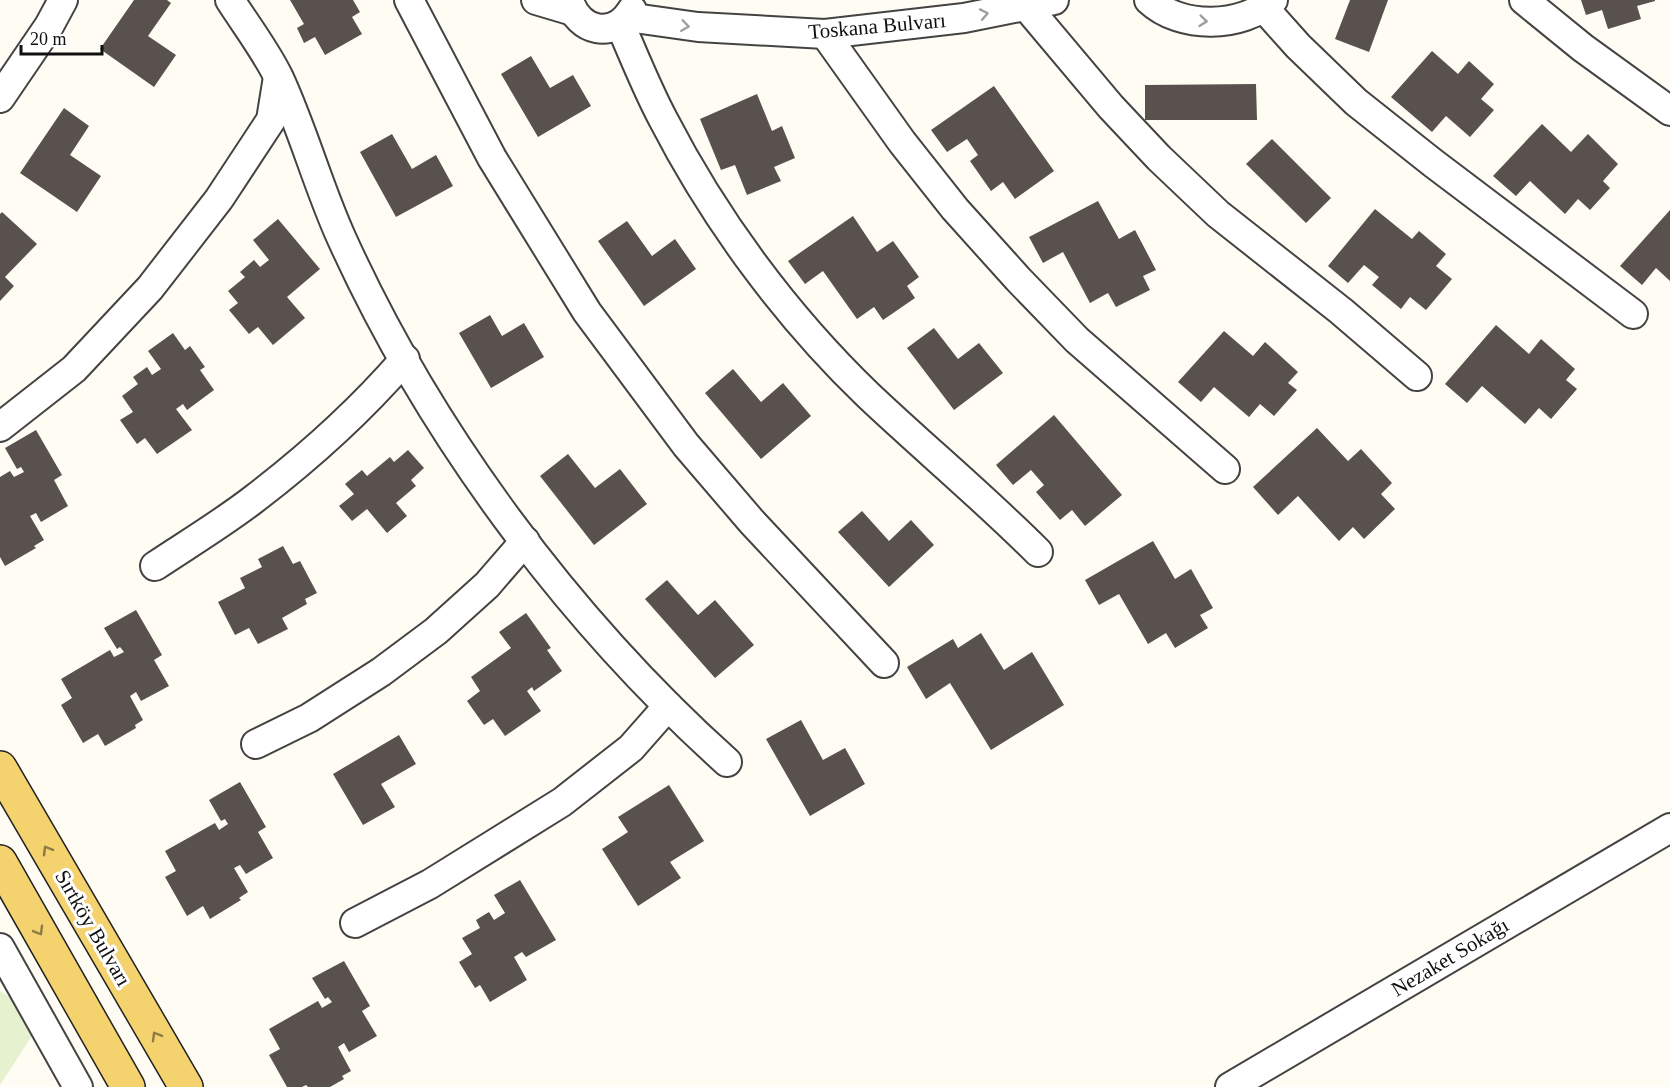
<svg xmlns="http://www.w3.org/2000/svg" width="1670" height="1087" font-family="Georgia,serif">
  <rect width="100%" height="100%" fill="#fffcf4"/>
  <path fill="#e5f1cf" d="M0,991L43,1019L0,1085Z"/>
  <g fill="#59514d">
    <path d="M134,0H167L171,3L148,36L176,55L154,87L100,49Z"/>
    <path d="M290,0H353L360,12L352,17L362,34L325,55L315,37L304,43L297,28L304,24Z"/>
    <path d="M1350,0H1388L1369,52L1335,39Z"/>
    <path d="M1581,0H1655V1L1637,6L1641,19L1608,29L1602,10L1586,15Z"/>
    <path d="M1432,51L1458,74L1469,61L1494,84L1481,99L1494,110L1470,137L1446,116L1432,132L1391,97Z"/>
    <path d="M531,56L550,88L573,75L591,106L538,137L501,74Z"/>
    <path d="M1256,84L1257,120H1145V85Z"/>
    <path d="M994,86L1054,171L1015,199L1003,182L991,191L970,161L978,155L967,139L947,152L931,130Z"/>
    <path d="M757,94L772,131L782,126L795,158L774,167L781,181L747,195L735,165L721,170L700,119Z"/>
    <path d="M64,108L89,126L70,155L101,176L77,212L20,173Z"/>
    <path d="M1542,124L1571,152L1588,134L1618,164L1603,181L1610,188L1590,210L1578,199L1565,214L1530,181L1516,196L1493,176Z"/>
    <path d="M392,134L412,169L436,155L453,186L396,217L360,152Z"/>
    <path d="M1272,139L1331,198L1306,223L1246,164Z"/>
    <path d="M1098,201L1119,239L1135,230L1156,270L1143,276L1150,290L1116,307L1108,293L1090,303L1063,252L1043,263L1029,237Z"/>
    <path d="M1375,209L1412,239L1419,231L1446,254L1436,266L1452,279L1426,310L1410,297L1401,309L1372,285L1379,277L1364,265L1348,283L1328,266Z"/>
    <path d="M1670,210V281L1656,268L1642,285L1620,266Z"/>
    <path d="M2,212L37,244L5,277L14,286L0,301V214Z"/>
    <path d="M853,216L877,252L893,241L919,277L907,286L915,298L883,320L874,307L857,319L823,271L805,284L788,261Z"/>
    <path d="M278,219L320,269L287,297L305,318L273,345L258,327L249,334L229,310L238,303L228,291L245,277L240,272L254,260L260,267L269,260L253,240Z"/>
    <path d="M627,221L652,256L675,239L696,269L644,306L598,241Z"/>
    <path d="M490,315L502,336L524,323L544,357L491,388L459,333Z"/>
    <path d="M1496,325L1529,354L1541,339L1575,369L1566,380L1577,389L1551,419L1539,408L1525,424L1482,386L1467,403L1445,384Z"/>
    <path d="M934,328L958,359L979,343L1003,373L954,410L907,348Z"/>
    <path d="M1224,331L1253,356L1265,342L1298,372L1288,383L1297,390L1274,416L1260,404L1249,417L1214,387L1201,402L1178,382Z"/>
    <path d="M173,333L185,350L190,346L205,367L200,370L214,390L187,410L183,404L176,409L192,430L157,454L145,438L137,444L120,420L133,412L122,396L138,384L133,377L147,367L152,375L161,369L148,351Z"/>
    <path d="M733,369L761,402L783,383L811,416L761,459L705,393Z"/>
    <path d="M1054,415L1122,495L1085,526L1072,510L1060,520L1036,492L1044,485L1031,470L1013,485L996,465Z"/>
    <path d="M1317,428L1348,461L1361,449L1392,483L1381,494L1395,509L1364,539L1353,527L1339,541L1298,496L1278,515L1253,487Z"/>
    <path d="M36,430L62,475L54,480L68,506L41,522L36,513L30,516L44,540L34,546L36,548L5,566L0,557V477L10,471L14,477L24,472L21,467L17,469L5,448Z"/>
    <path d="M408,450L424,468L411,480L416,486L396,503L407,516L387,533L367,509L352,521L339,506L354,494L345,484L362,470L367,476L390,457L394,462Z"/>
    <path d="M568,454L595,488L620,469L647,504L594,545L540,476Z"/>
    <path d="M862,511L889,541L911,520L934,545L889,587L838,532Z"/>
    <path d="M1153,541L1175,579L1191,569L1213,608L1200,615L1208,628L1175,648L1166,633L1148,644L1119,594L1099,605L1085,580Z"/>
    <path d="M283,546L293,564L300,561L317,593L305,599L307,604L282,618L288,629L258,644L249,628L235,635L218,602L245,588L240,578L262,567L258,559Z"/>
    <path d="M667,580L698,615L715,600L754,645L715,678L645,599Z"/>
    <path d="M136,610L162,655L154,660L169,686L141,701L136,692L130,696L143,720L135,725L136,728L105,746L98,734L83,743L61,705L72,698L61,679L110,650L114,657L124,652L120,647L117,649L104,628Z"/>
    <path d="M526,613L551,648L547,650L562,671L534,691L532,687L527,691L541,711L505,736L493,719L484,725L467,701L480,691L471,677L511,648L499,632Z"/>
    <path d="M981,633L1004,670L1032,652L1064,705L991,750L950,683L926,699L907,667L953,639L958,648Z"/>
    <path d="M801,720L823,760L845,748L865,784L810,816L766,739Z"/>
    <path d="M399,735L416,764L381,784L395,807L363,825L333,774Z"/>
    <path d="M240,782L266,827L258,832L273,858L246,874L240,865L234,868L248,892L239,898L241,900L210,919L203,906L187,916L165,877L176,871L165,851L215,823L219,830L228,824L225,819L221,821L209,800Z"/>
    <path d="M669,785L704,841L670,862L681,878L638,906L602,849L628,832L618,817Z"/>
    <path d="M520,880L556,940L526,957L522,952L514,957L527,980L490,1002L480,985L475,988L459,962L472,954L462,938L480,928L476,920L489,912L494,920L505,913L494,895Z"/>
    <path d="M344,961L370,1006L362,1011L377,1036L349,1052L344,1043L338,1047L351,1071L342,1076L344,1079L330,1087H308L306,1085L302,1087H287L269,1055L280,1049L269,1029L318,1001L322,1008L332,1002L328,997L325,999L312,978Z"/>
  </g>
  <g fill="none" stroke-linecap="round" stroke-linejoin="round">
    <g stroke="#434343" stroke-width="32">
      <g id="minor">
        <path d="M230,0C246,25 266,51 279,78C303,130 318,186 341,237C429,432 568,619 727,762"/>
        <path d="M409,0L492,158L587,312L686,445L752,522L884,663"/>
        <path d="M536,0L573,11"/>
        <path d="M569,0C578,32 614,40 632,10"/>
        <path d="M1149,0C1181,30 1242,28 1273,0"/>
        <path d="M1524,0L1583,48L1670,111"/>
        <path d="M1026,6L1111,107L1159,158L1218,214L1341,311L1417,376"/>
        <path d="M1264,8L1298,46L1356,102L1433,163L1633,314"/>
        <path d="M627,17L698,27L825,34L964,18L1054,0"/>
        <path d="M620,24C634,56 647,89 663,119C715,220 786,316 868,395C924,448 983,497 1038,552"/>
        <path d="M825,34L902,142L955,209L1018,279L1077,340L1225,469"/>
        <path d="M0,98L49,26L63,0"/>
        <path d="M0,427L74,369L150,288L219,199L271,120L278,77"/>
        <path d="M155,566C188,544 223,523 254,499C309,457 360,411 405,359"/>
        <path d="M256,744L309,718L381,672L436,631L487,585L525,541"/>
        <path d="M355,923L430,884L562,802L631,748L668,706"/>
        <path d="M0,948L78,1087"/>
        <path d="M1230,1087L1670,828"/>
      </g>
    </g>
    <g stroke="#212121" stroke-width="36">
      <g id="major">
        <path d="M0,768L186,1087"/>
        <path d="M0,862L128,1087"/>
      </g>
    </g>
    <use href="#minor" stroke="#fff" stroke-width="28"/>
    <use href="#major" stroke="#f4d36e" stroke-width="33"/>
  </g>
  <defs><path id="oneway-chevron" d="M-2-3.5L2.5 0L-2 3.5" fill="none" stroke-width="1.6" stroke-linecap="round" stroke-linejoin="round" transform="scale(1.5)"/></defs>
  <g stroke="#9f9f9f">
    <use href="#oneway-chevron" transform="translate(984 14) rotate(-11)"/>
    <use href="#oneway-chevron" transform="translate(1203 21) rotate(6)"/>
    <use href="#oneway-chevron" transform="translate(685 26) rotate(8)"/>
  </g>
  <g stroke="#8d7b44">
    <use href="#oneway-chevron" transform="translate(47 850) rotate(-120)"/>
    <use href="#oneway-chevron" transform="translate(39 931) rotate(60)"/>
    <use href="#oneway-chevron" transform="translate(156 1036) rotate(-120)"/>
  </g>
  <g text-anchor="middle" stroke-width="6" stroke-linejoin="round" paint-order="stroke">
    <g font-size="21" fill="#101010" stroke="#fff">
      <text transform="translate(877 26) rotate(-5)" y="7">Toskana Bulvarı</text>
      <text transform="translate(93 928) rotate(60)" y="7">Sırtköy Bulvarı</text>
      <text transform="translate(1450 957) rotate(-31)" y="7">Nezaket Sokağı</text>
    </g>
  </g>
  <path d="M21 45v9h81v-9" fill="none" stroke="#101010" stroke-width="3"/>
  <text x="30" y="45" font-size="18" fill="#101010" stroke="#ffffff" stroke-width="4.5" paint-order="stroke">20 m</text>
</svg>
